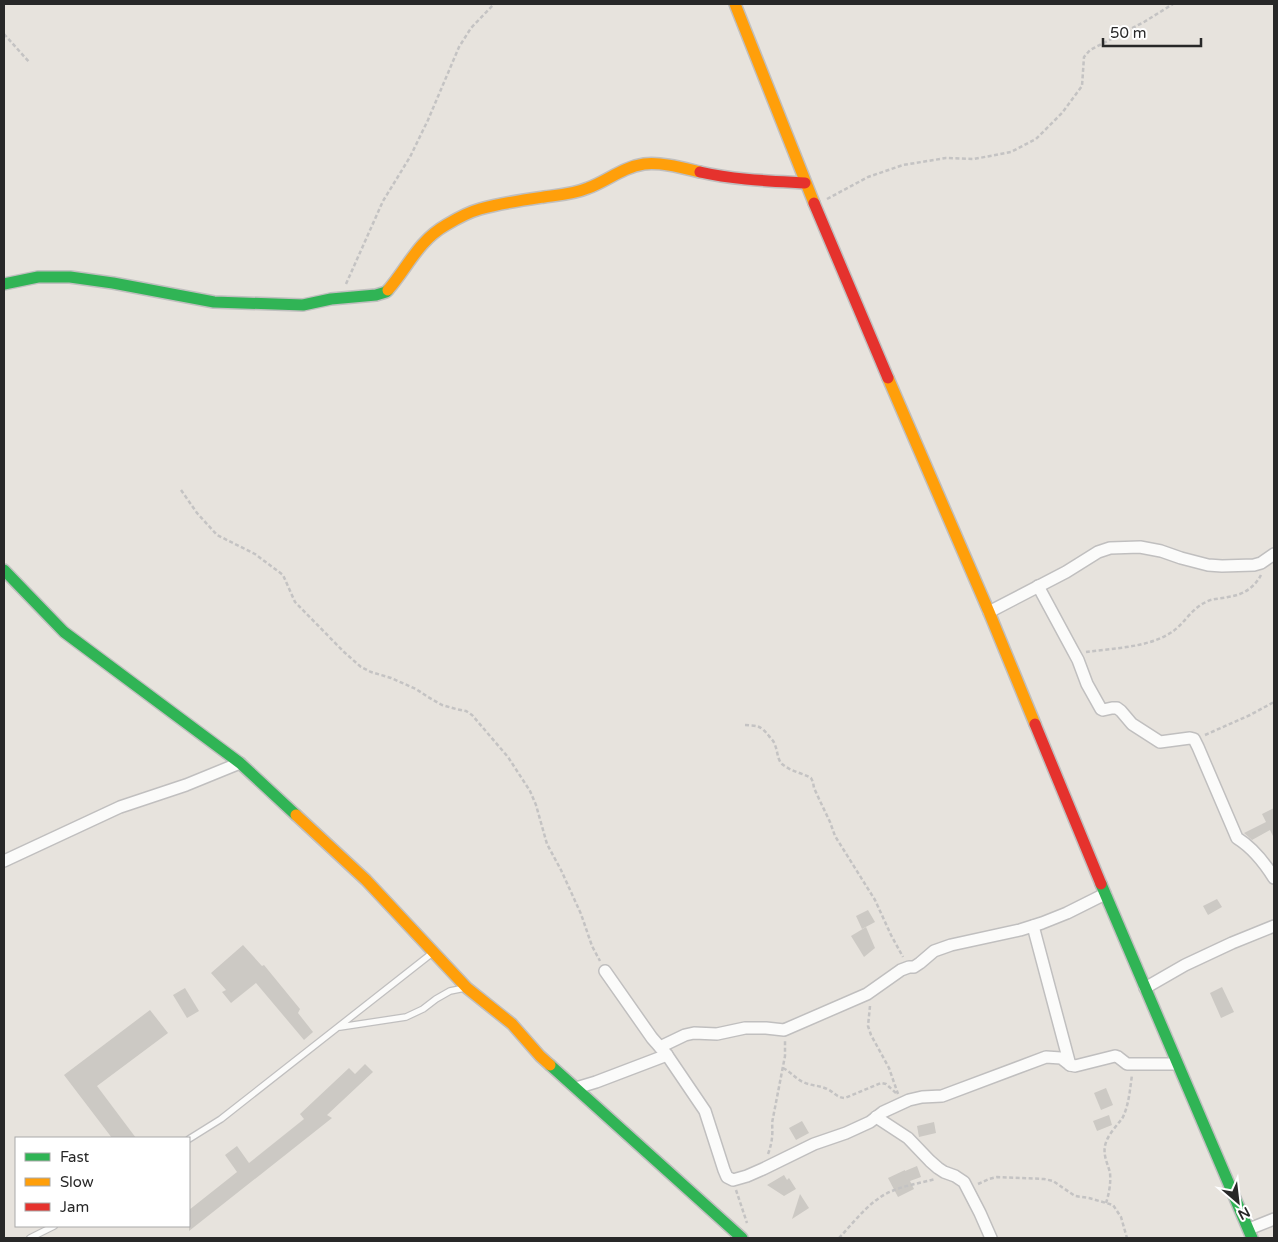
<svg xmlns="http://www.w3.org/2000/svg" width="1278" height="1242" font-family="'Varela Round',sans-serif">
  <rect width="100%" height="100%" fill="#e7e3dd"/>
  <g fill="#ccc9c4">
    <path d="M1274,808V838L1270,830L1252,840L1244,833L1266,822L1262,814Z"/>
    <path d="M1217,899L1222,907L1208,915L1203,906Z"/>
    <path d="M868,910L875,922L862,929L856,916Z"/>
    <path d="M866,927L875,948L864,957L851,936Z"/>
    <path d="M243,945L262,966L264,965L300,1009L298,1013L313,1032L304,1040L256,983L231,1003L222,992L226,990L211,973Z"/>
    <path d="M1222,987L1234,1012L1221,1018L1210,993Z"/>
    <path d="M185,988L199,1011L187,1018L173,995Z"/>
    <path d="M150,1010L168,1033L97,1086L136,1138H112L64,1075Z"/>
    <path d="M365,1064L373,1072L327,1115L332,1118L189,1231V1210L237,1172L225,1155L237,1146L249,1163L304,1119L300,1114L349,1068L355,1074Z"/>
    <path d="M1106,1088L1113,1105L1101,1110L1094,1093Z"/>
    <path d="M1109,1115L1112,1125L1097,1131L1093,1121Z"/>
    <path d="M802,1121L809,1133L796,1140L789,1128Z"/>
    <path d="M934,1122L936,1133L919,1137L917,1126Z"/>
    <path d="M917,1166L921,1177L910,1181L914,1189L898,1197L888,1178L905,1170V1171Z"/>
    <path d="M784,1175L787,1180L789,1178L796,1189L784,1196L767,1185Z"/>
    <path d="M800,1194L809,1208L792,1219Z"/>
  </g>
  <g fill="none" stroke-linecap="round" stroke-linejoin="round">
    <g stroke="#c0bfbf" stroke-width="8">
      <g id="lane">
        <path d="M340,1027L406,1017L423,1009L436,999L450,991L465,988"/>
        <path d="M189,1139L221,1119L431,954"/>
        <path d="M30,1238L54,1226"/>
      </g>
    </g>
    <g stroke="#c0bfbf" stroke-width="14">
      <g id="street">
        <path d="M1038,586L1072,649L1078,660L1087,684L1101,709L1103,710L1112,708H1117L1121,711L1132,724L1160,742L1190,738L1194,739L1198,747L1237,838C1253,848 1264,862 1274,878"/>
        <path d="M989,612L1066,572L1098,552L1110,548L1140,547L1161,551L1181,558L1208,565L1222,566L1254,565L1261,563L1274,554"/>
        <path d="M4,861L120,807L186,785L240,763"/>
        <path d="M1033,926L1070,1065"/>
        <path d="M605,971L652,1038L667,1055L705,1111L724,1170L727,1177L733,1180L747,1176L763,1169L814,1144L846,1133L870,1122L883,1112L909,1100L922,1097L942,1096L1046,1057L1061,1058L1070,1065L1075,1066L1115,1056L1118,1057L1127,1064H1177"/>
        <path d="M1145,988L1185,965L1232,943L1274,926"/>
        <path d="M660,1047L685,1035L694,1033L717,1034L745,1028H766L784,1030L867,994L901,970L909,967H914L920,963L934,951L951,945L1020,930L1042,923L1067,913L1105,894"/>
        <path d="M576,1088L596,1082L667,1055"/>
        <path d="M876,1117L908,1138L930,1161L938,1168L944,1172L955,1176L964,1182L980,1213L991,1238"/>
        <path d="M1249,1229L1274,1219"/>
      </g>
    </g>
    <g stroke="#c0bfbf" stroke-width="14">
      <g id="fast">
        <path d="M4,284L38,277H70L113,283L214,302L303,305L331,299L376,295L386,292L388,290"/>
        <path d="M4,570L64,632L240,763L296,815"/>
        <path d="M1101,884L1252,1238"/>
        <path d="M550,1065L742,1238"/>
      </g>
    </g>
    <g stroke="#c0bfbf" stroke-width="14">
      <g id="slow">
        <path d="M735,4L814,203"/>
        <path d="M388,290C408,267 418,241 446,225C456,219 469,212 480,209C501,203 523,200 544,197C559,195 574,194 588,188C607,181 623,167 644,164C662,162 683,168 700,172"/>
        <path d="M888,378L989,612L1035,724"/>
        <path d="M296,815L366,880L467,988L512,1024L540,1056L550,1065"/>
      </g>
    </g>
    <g stroke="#c0bfbf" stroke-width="14">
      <g id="jam">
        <path d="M700,172C735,180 770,181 805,183"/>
        <path d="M814,203L888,378"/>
        <path d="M1035,724L1101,884"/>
      </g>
    </g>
    <g stroke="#c4c3c3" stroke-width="2.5" stroke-dasharray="4 2.5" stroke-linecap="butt">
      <path d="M4,34L30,63"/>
      <path d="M827,199L868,177L903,165L946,158L974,159L1011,152L1036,139L1062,113L1082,86L1084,57L1090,50L1144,22L1173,4"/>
      <path d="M346,284L383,201L410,157L428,120L459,47L471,28L494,4"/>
      <path d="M181,490L197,513L217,535L255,554L283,575L295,602L344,652L361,667L371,672L391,678L416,689L428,697L442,705L456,709L466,711L472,715L508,757L530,791L536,805L547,844L561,870L581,914L592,946L600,961"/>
      <path d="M1086,652C1113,648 1148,648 1172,632C1184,624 1192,608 1206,602C1213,598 1221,599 1228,597C1243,595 1254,588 1261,575"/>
      <path d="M745,725C758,726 760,725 769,736C771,739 774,741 775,745C778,752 777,759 782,764C790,771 802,773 811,778L813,782L814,788L820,801L830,822L835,836L875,900L891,935L903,957"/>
      <path d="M1205,735L1250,715L1274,702"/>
      <path d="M870,1006L868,1026L871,1035L889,1068L898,1094"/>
      <path d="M783,1068C791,1072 796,1079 803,1082C811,1086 819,1085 827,1089C834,1092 837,1098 845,1098L881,1083L886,1084L896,1093"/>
      <path d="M768,1154C772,1143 773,1135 772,1123L785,1056V1041"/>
      <path d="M978,1184L989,1179L997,1177L1044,1179L1053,1181L1075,1196L1089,1198L1113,1205L1121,1217L1127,1238"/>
      <path d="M736,1190L747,1223"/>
      <path d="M1106,1203C1109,1194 1111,1183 1110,1173C1108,1164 1103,1156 1105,1146C1107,1135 1117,1126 1123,1117C1129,1104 1130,1089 1132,1075"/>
      <path d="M839,1238C855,1221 870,1200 892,1191C906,1185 921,1183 935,1179"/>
    </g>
    <use href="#lane" stroke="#fbfbfa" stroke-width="5.5"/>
    <use href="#street" stroke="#fbfbfa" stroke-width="11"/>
    <use href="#fast" stroke="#30b455" stroke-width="11"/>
    <use href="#slow" stroke="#ff9f0a" stroke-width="11"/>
    <use href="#jam" stroke="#e5322d" stroke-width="11"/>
  </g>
  <rect width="1278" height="1242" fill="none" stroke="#282828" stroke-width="10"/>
  <rect x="15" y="1137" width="175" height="90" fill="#ffffff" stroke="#a9a9a9"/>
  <rect x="25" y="1153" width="25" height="8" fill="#30b455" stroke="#a9a9a9"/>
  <text x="60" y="1162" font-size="15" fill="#282828">Fast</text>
  <rect x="25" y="1178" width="25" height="8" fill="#ff9f0a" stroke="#a9a9a9"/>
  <text x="60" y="1187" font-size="15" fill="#282828">Slow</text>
  <rect x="25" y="1203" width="25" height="8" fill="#e5322d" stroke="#a9a9a9"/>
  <text x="60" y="1212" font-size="15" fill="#282828">Jam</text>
  <g transform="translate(1238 1202) rotate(152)" stroke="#ffffff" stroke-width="4" paint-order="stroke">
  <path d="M0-4L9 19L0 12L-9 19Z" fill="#282828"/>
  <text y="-8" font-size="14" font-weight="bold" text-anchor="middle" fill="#282828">N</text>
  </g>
  <path d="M1103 38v8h98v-8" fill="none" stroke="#282828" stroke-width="2.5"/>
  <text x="1110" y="38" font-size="15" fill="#282828" stroke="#ffffff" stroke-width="4" paint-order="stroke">50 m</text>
</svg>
